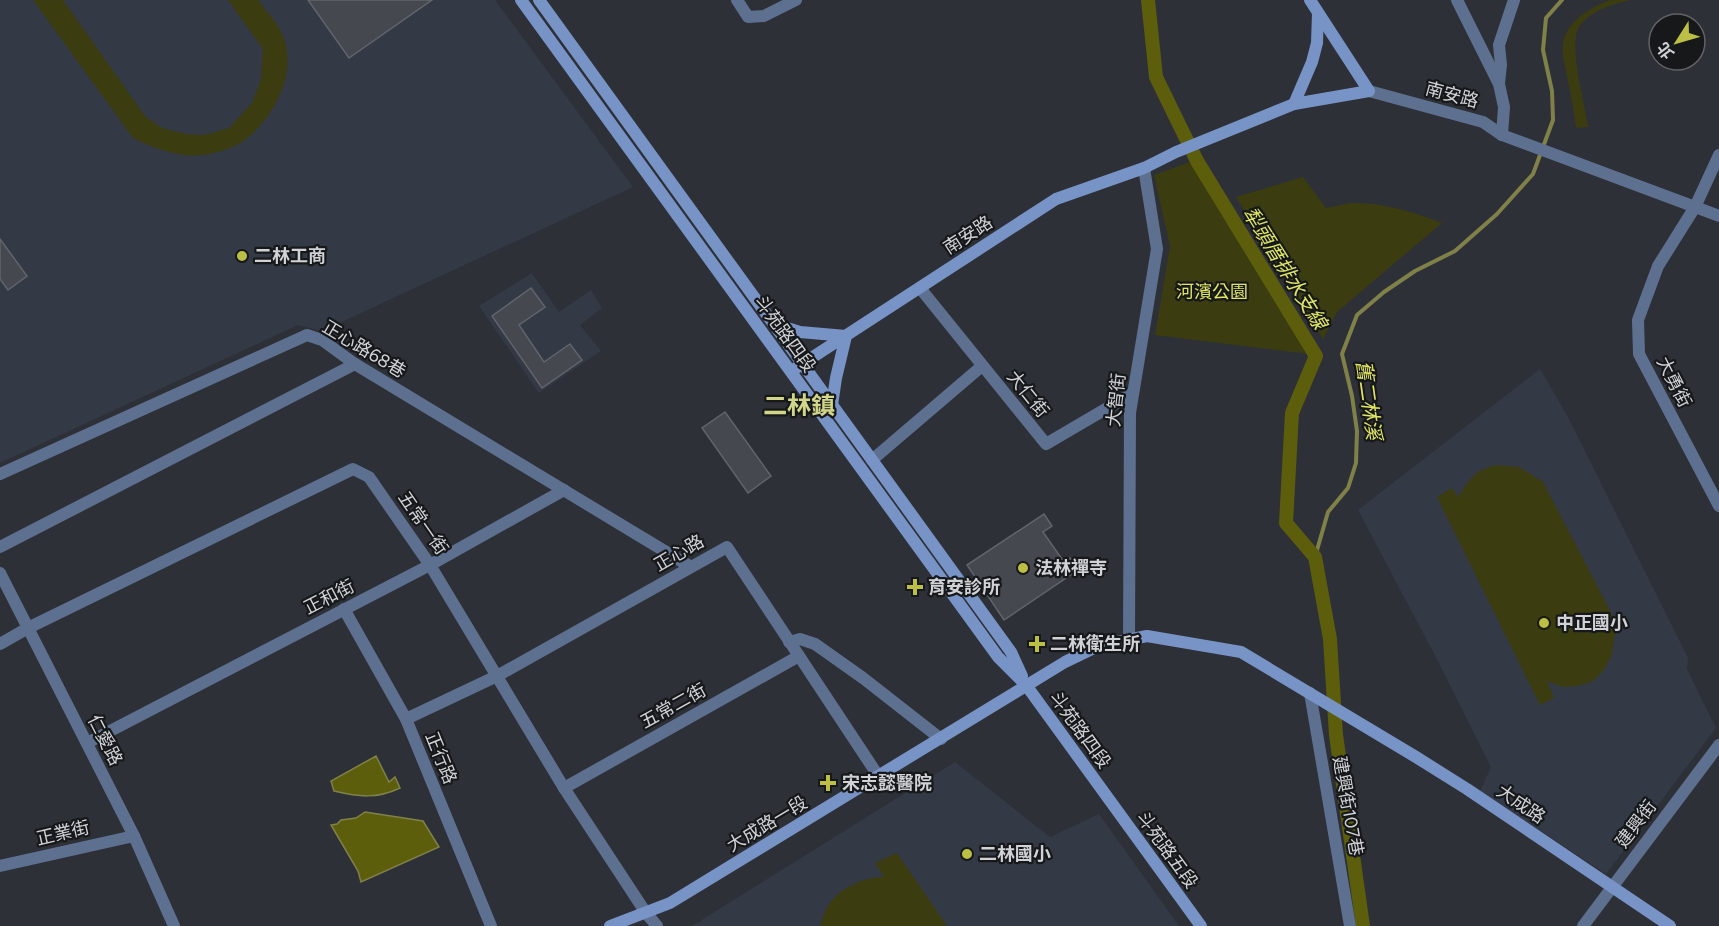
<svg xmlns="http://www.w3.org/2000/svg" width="1719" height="926" font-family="Figtree,'Noto Sans TC',sans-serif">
  <rect width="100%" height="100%" fill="#2d3036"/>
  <g fill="#333945">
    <path d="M0,0H495L633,187L322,331L298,325L0,463Z"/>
    <path d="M532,273L559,312L591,290L602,308L580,325L601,351L539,393L479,306Z"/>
    <path d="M1540,369L1568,417L1688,658L1687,669L1716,728L1606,874L1480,791L1491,767L1440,665L1358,510Z"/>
    <path d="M955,762L1050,837L1099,814L1179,926H692Z"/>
  </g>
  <g fill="#3b3d11">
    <path d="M33,0H63L145,116L162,128L186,134L205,135L229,128L252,103L261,79L263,49L228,0H258C265,10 274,19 280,30C298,63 281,105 256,130C252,134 247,139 242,142C230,149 217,153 203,155C179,158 154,148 133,138Z"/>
    <path d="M1610,0H1631C1612,4 1588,11 1578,29C1569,47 1585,105 1588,127L1576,128C1574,112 1571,96 1568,81C1566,69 1561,55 1563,43C1567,21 1591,7 1610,0Z"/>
    <path d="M1190,162L1309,354L1155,335L1170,246L1154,175Z"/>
    <path d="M1303,177L1326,208C1335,207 1345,203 1354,203C1385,203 1414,212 1442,223L1337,312L1323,339L1236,197Z"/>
    <path d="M1496,465L1519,467L1543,482L1617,624L1611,657L1603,671L1593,681L1578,686L1563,687L1547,681L1554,698L1540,705L1437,497L1452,488L1458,497C1472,477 1472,472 1496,465Z"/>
    <path d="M897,853L947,926H820C822,919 825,910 829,904C841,887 865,877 884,877L875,863Z"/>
  </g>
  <g fill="#5c5e0c" stroke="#7f8149" stroke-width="1.5">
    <path d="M376,756L389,782L395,777L400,788C377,799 359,797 334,791L331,781Z"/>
    <path d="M365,812L423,821L439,847L361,882L358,871L331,825L337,824L341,820L356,818Z"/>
  </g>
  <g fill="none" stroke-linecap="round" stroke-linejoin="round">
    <path stroke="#7f8149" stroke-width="4" d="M1315,557L1328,512L1348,488L1356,463L1357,431L1352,396L1342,354L1357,315L1384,292L1415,271L1455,251L1497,214L1533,174L1553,120L1552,91L1543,50L1546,18L1562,0"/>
    <path stroke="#5c5e0c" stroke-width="14" d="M1148,0L1156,77L1197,161L1316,356L1292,413L1286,523L1315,557L1330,639L1336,735L1363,926"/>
  </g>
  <g fill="#45484f" stroke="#61656b" stroke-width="1.5">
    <path d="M308,0H432L349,58Z"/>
    <path d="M0,239L27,276L8,290L0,279Z"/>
    <path d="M531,288L545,307L519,325L544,362L570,344L582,360L542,388L492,316Z"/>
    <path d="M725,412L771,476L748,493L702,428Z"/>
    <path d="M1044,514L1052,526L1043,532L1064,562L1070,558L1078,570L1004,620L967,565Z"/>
  </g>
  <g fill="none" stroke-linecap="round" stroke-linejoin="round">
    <g stroke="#5e7090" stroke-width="12">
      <path d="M737,0L748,17L764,16L796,0"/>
      <path d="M1457,0L1499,84L1504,107L1502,135"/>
      <path d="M1499,83L1501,65L1499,45L1514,0"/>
      <path d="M1369,91L1483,122L1502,135L1719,216"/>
      <path d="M1719,155L1695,207L1658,266L1638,320L1639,354L1719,506"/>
      <path d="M920,288L1046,444L1133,393"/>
      <path d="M872,460L982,366"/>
      <path d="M0,474L307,335L322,340L355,364L691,567"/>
      <path d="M0,547L355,364"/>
      <path d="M0,573L134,836L174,926"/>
      <path d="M344,609L406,719L491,926"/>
      <path d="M1129,639L1130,413L1157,249L1144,168"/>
      <path d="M789,642L800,639L815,644L863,678L941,739"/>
      <path d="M0,644L28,628L353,469L369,477L430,565L564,788L646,913L657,926"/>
      <path d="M1310,693L1350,926"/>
      <path d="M406,719L497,676L727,547L879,777"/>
      <path d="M87,743L430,565L564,490"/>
      <path d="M564,788L799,656"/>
      <path d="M0,866L134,836"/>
      <path d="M1583,926L1719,745"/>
    </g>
    <g stroke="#7893c6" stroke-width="12">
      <path d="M521,0L998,657L1026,685L1201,926"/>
      <path d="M539,0L1011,652L1022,676"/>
      <path d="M1294,104L1312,62L1317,43L1318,13"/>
      <path d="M774,324L800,332L846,336L836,378L832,405"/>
      <path d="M796,368L1056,199L1144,168L1176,152L1294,104L1369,91L1310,0"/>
      <path d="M610,926L670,903L1065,662L1098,646L1147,636L1241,652L1416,757L1467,789L1670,926"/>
    </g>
  </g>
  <g fill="#bbc045" stroke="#16181a" stroke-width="2">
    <circle cx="242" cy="256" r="6"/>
    <circle cx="1023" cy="568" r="6"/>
    <path d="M912 578h6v6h6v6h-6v6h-6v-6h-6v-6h6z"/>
    <circle cx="1544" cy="623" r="6"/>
    <path d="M1034 635h6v6h6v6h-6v6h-6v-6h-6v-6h6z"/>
    <path d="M825 774h6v6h6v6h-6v6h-6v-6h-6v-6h6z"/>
    <circle cx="967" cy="854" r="6"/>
  </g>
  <g text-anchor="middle" stroke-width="4.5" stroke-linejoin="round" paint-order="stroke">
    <g font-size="18" fill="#d0d2d6" stroke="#16181a">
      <text transform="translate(1452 95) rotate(15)" y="6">南安路</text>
      <text transform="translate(968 235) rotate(-33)" y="6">南安路</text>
      <text transform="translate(785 334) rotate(54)" y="6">斗苑路四段</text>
      <text transform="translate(364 349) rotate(31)" y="6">正心路68巷</text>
      <text transform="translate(1674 382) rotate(63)" y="6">大勇街</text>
      <text transform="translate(1028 394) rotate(51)" y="6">大仁街</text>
      <text transform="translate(1116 400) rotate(-84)" y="6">大智街</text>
      <text transform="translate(423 523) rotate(55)" y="6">五常一街</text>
      <text transform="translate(679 553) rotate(-30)" y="6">正心路</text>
      <text transform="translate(329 597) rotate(-27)" y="6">正和街</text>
      <text transform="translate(673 706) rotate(-29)" y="6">五常二街</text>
      <text transform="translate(1080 730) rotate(54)" y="6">斗苑路四段</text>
      <text transform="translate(105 740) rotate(63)" y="6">仁愛路</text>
      <text transform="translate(441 758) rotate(68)" y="6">正行路</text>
      <text transform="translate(1521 804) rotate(34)" y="6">大成路</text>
      <text transform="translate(1348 806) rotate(80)" y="6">建興街107巷</text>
      <text transform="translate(767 824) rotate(-31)" y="6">大成路一段</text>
      <text transform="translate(1636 824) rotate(-53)" y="6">建興街</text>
      <text transform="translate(63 833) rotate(-13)" y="6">正業街</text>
      <text transform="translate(1167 850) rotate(54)" y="6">斗苑路五段</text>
    </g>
    <g font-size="18" font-weight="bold" fill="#d0d2d6" stroke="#16181a" text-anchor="start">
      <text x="254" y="262">二林工商</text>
      <text x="1035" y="574">法林禪寺</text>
      <text x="928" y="593">育安診所</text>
      <text x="1556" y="629">中正國小</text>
      <text x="1050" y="650">二林衛生所</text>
      <text x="842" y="789">宋志懿醫院</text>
      <text x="979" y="860">二林國小</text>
    </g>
    <g font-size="18" fill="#dfe463" stroke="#16181a">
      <text x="1212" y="298">河濱公園</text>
    </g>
    <g font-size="20" font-style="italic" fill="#dfe564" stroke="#16181a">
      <text transform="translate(1285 268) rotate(58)" y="7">犁頭厝排水支線</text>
      <text transform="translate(1369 400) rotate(82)" y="7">舊二林溪</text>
    </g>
    <g font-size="24" font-weight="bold" fill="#d1d688" stroke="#16181a">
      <text x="799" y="414">二林鎮</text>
    </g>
  </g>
  <g transform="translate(1677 42) rotate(233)"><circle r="28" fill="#16181a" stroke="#606265" stroke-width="1.5"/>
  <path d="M0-4.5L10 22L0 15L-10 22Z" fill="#bbc045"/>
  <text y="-9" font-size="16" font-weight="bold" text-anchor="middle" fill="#d0d2d6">北</text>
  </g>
</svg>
